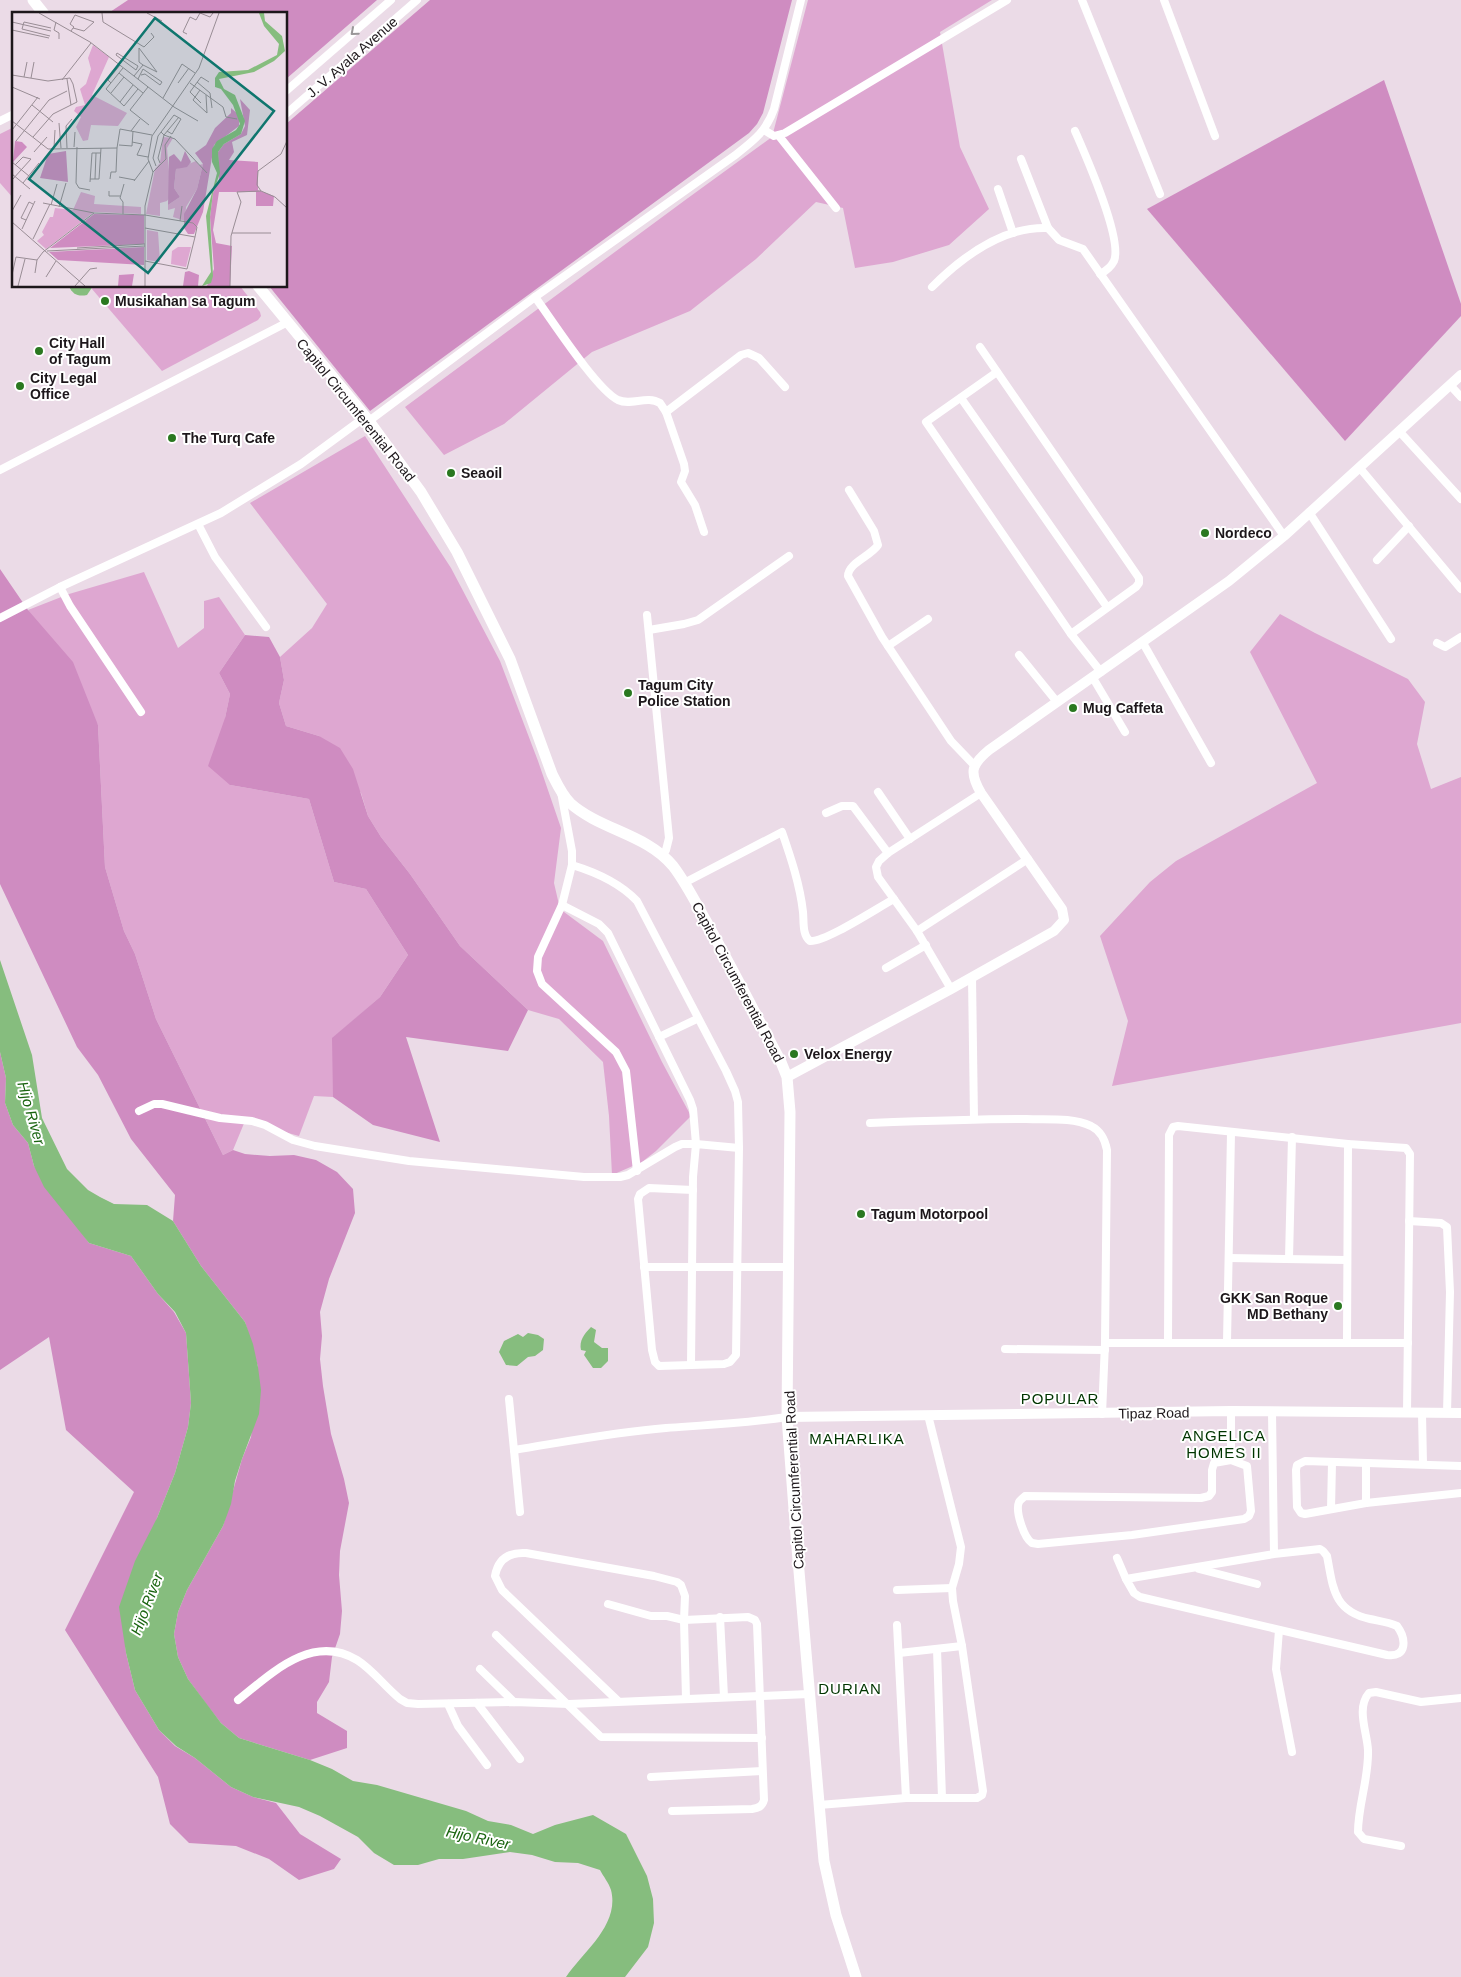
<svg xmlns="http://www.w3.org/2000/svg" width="1461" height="1977" font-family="Arial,sans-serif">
  <rect width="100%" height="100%" fill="#ebdbe7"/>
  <g fill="#dea7d1">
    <path d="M808,0H992L940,32L960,147L989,209L949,245L893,262L855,268L843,208L816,202L756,259L690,311L592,352L504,424L444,455L405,407L688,198L772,137Z"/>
    <path d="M14,127V199L0,183V134Z"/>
    <path d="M93,286H240L260,312L261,316L258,320L162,371L92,289Z"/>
    <path d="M365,436L451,568L500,661L538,761L561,828L554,883L560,909L603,941L662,1062L691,1116L656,1151L642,1162L612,1175L609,1116L603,1062L559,1019L528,1010L460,946L410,874L381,837L368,816L361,793L319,736L286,726L279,703L284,680L280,657L312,628L327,604L250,503Z"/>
    <path d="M144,572L178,648L204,628V601L219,597L245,635L219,673L230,694L225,718L230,785L309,799L334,882L366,889L408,955L380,997L333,1038V1097L314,1096L299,1136L245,1121L233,1150L223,1155L156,1019L135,954L124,931L105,867L98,725L28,610L69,594Z"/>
    <path d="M1280,614L1315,633L1408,679L1425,702L1417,744L1431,789L1461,777V1023L1112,1086L1128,1021L1100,936L1150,882L1176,861L1317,783L1250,652Z"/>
  </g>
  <g fill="#cf8cc1">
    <path d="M128,0H377L286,79V14H107Z"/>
    <path d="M430,0H792L763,113L757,124L749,133L370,411L269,286H286V124Z"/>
    <path d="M1384,80L1461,304V316L1345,441L1147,209Z"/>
    <path d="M0,569L28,610L73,662L98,725L105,867L124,931L135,954L156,1019L223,1155L233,1150L245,1154L270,1156L294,1155L316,1160L337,1172L353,1189L355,1213L329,1279L320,1312L322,1336L320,1359L323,1386L331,1434L344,1479L349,1503L340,1551L339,1575L342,1611L340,1634L332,1657L329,1682L317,1702V1713L347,1731V1748L310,1760L239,1738L221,1723L207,1705L188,1679L178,1657L174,1634L178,1612L187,1590L223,1526L242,1459L251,1437L258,1367L245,1322L201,1266L173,1221L175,1195L131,1139L98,1075L77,1047L0,884Z"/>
    <path d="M245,635L269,637L280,657L284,680L279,703L286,726L319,736L340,748L353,769L368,816L381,837L410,874L460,946L528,1010L508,1051L406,1037L440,1142L373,1125L333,1097L332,1038L380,997L408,955L366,889L334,882L309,799L230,785L208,766L225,718L230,694L219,673Z"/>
    <path d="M0,1052L6,1078L5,1103L13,1125L28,1143L34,1166L89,1243L131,1256L158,1294L174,1312L186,1333L191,1403L188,1427L175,1473L157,1518L124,1630L126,1653L135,1690L159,1730L175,1746L195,1758L231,1787L253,1797L276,1803L300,1834L341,1859L334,1869L299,1880L269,1859L236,1846L189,1843L170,1824L158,1777L65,1630L134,1492L66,1430L49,1337L0,1370Z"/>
  </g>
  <g fill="#86bd7e">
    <path d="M69,286H93L87,295C78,297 72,294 69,286Z"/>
    <path d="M0,960L32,1055L42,1118L67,1169L88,1190L100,1197L114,1204L147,1205L173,1221L201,1266L245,1322L253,1344L258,1367L261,1390L259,1414L242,1459L235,1481L231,1504L223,1526L187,1590L178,1612L174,1634L178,1657L188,1679L221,1723L239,1738L310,1760L332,1769L353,1781L377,1785L466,1811L488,1821L511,1825L533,1834L555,1825L593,1815L626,1834L647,1876L653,1899L654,1923L648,1947L625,1977H566C583,1952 620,1925 611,1890C609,1883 603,1876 600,1870L578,1863L555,1862L532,1855L510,1852L463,1859H439L418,1865H394L374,1853L358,1837L320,1816L299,1807L253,1797L231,1787L195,1758L176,1746L159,1730L135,1690L126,1653L119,1607L135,1561L157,1518L175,1473L188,1427L191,1403L186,1333L175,1312L158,1294L131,1256L89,1243L44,1187L34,1166L28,1143L13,1125L5,1103L6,1078L0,1052Z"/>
    <path d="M591,1327L596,1330L594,1342L602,1348H608V1361L601,1368H593L584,1355L586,1351L581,1350C579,1341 584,1334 591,1327Z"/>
    <path d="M528,1333L538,1335L544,1339L543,1350L535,1356L528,1357L517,1366L506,1365L499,1352L504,1341L518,1334L523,1337Z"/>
  </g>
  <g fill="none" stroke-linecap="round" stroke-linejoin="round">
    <g stroke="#fff" stroke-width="8">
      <path d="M1082,0L1160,194"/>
      <path d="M1164,0L1215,136"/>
      <path d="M286,91L391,0"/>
      <path d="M286,114L417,0"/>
      <path d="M0,121L14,114"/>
      <path d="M764,130L774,136L785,133L1007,0"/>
      <path d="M1075,131C1085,154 1123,239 1114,261C1111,267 1106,271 1100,274"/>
      <path d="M779,136L836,208"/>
      <path d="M1021,159L1048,228"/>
      <path d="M998,189L1013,233"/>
      <path d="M932,287C962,257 1003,226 1048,228L1059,240L1083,249L1284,536"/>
      <path d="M535,297C552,320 596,389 618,400C631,406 647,395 660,403L666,412L684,464L685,471L681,482L695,505L704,532"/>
      <path d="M980,347L1139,578V583L1136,587L1071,634"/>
      <path d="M997,372L926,422L1071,634L1101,672"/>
      <path d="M1450,385L1461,397"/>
      <path d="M961,398L1107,607"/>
      <path d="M666,412L741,355L748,353L759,358L785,387"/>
      <path d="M369,421L535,297L734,156C753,141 766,132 774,109L801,0"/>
      <path d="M1399,431L1461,499"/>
      <path d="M1359,467L1461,589"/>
      <path d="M0,470L286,323"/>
      <path d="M849,490L874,531L878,545C871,556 848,563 848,576L882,637L951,741L974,765"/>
      <path d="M1309,512L1391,639"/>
      <path d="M198,524L215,557L266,627"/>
      <path d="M1377,560L1409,526"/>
      <path d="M60,587L70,606L141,712"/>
      <path d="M647,615L669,838L666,850L662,856"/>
      <path d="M0,618L60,587L221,513L301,464L365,417"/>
      <path d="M649,630L684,624L698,620L789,556"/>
      <path d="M1143,643L1211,763"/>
      <path d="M1437,643L1445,647L1461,637"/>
      <path d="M888,646L928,619"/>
      <path d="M1019,655L1057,702"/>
      <path d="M1093,678L1125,732"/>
      <path d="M561,792L572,851V865L562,905L538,957L537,971L542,984L616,1052L626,1071L637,1171"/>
      <path d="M878,792L910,839"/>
      <path d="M826,813L842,806H853L888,853"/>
      <path d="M572,865C595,872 620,883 637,901L726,1071L735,1091L738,1102L739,1148L736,1355L730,1362L724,1364L659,1366L655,1362L652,1350L638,1199L640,1194L649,1188L693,1190"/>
      <path d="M684,883L782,832C791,858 800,885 803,912C804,921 802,935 810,941C826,942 877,908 894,899"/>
      <path d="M917,931L1028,859"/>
      <path d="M886,968L926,945"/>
      <path d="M972,977L974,1119"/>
      <path d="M951,989L917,931L878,877L876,867L879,861L888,853L981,793"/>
      <path d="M659,1037L697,1019"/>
      <path d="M139,1111L154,1104H162L220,1118L252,1121L265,1125L293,1140L315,1146L409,1161L584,1177H620L628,1175L675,1147L682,1144H696L693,1109L690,1100L608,933L599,924L562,905"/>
      <path d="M870,1123C922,1121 974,1119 1026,1119C1047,1120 1071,1117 1091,1126C1101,1131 1105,1139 1107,1150L1105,1343L1102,1414"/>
      <path d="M1409,1221L1441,1223L1447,1227L1450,1292L1447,1413"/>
      <path d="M1229,1258L1347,1260"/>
      <path d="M1289,1258L1292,1137"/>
      <path d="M644,1267H790"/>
      <path d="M1168,1342L1169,1135L1173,1127L1178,1126L1348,1144L1406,1148L1410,1154L1407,1413"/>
      <path d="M1227,1342L1231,1133"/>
      <path d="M1105,1343H1408"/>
      <path d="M1347,1343L1348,1144"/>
      <path d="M1005,1349L1105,1350"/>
      <path d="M691,1365L693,1177L696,1144L739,1148"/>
      <path d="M509,1399L520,1512"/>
      <path d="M1272,1412L1274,1554L1320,1549L1323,1551L1327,1556C1333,1587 1333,1611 1370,1619C1379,1621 1388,1622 1397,1626C1406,1638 1408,1658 1387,1655L1140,1597L1134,1593L1126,1579L1274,1554"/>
      <path d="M1422,1413L1423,1464"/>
      <path d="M514,1450C564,1442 615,1432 666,1428C707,1425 747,1423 787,1417"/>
      <path d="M1231,1460L1247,1466L1251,1511L1249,1516L1244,1519L1132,1535L1038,1544L1032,1543C1024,1538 1015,1511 1019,1502C1020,1500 1023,1498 1025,1496L1201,1498L1209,1496L1212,1492V1470L1214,1463Z"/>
      <path d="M1231,1460V1411"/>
      <path d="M1366,1464V1503"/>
      <path d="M1461,1466L1305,1461L1297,1465L1296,1470L1297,1507L1301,1513L1305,1514L1366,1503L1461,1493"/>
      <path d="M1331,1509L1332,1463"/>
      <path d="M1117,1558L1126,1579"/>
      <path d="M1199,1569L1257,1584"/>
      <path d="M897,1590L952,1588"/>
      <path d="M608,1604L651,1616H667L684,1620L748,1617L755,1620L757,1624L764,1800C762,1807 758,1808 752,1809L672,1811"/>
      <path d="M720,1617L724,1697"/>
      <path d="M897,1625L906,1798"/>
      <path d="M1279,1630L1276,1669L1292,1752"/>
      <path d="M496,1635L601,1737L762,1738"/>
      <path d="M937,1649L942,1798"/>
      <path d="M899,1653L962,1646"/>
      <path d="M480,1669L514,1702"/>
      <path d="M238,1700C272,1673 312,1633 357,1660C373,1670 385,1687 400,1699L407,1703L418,1704L514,1702L569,1704L809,1694"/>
      <path d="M618,1701L502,1590L495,1576C498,1559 509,1552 526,1553L654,1576L677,1582L681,1585L685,1596L684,1620L686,1699"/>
      <path d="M477,1703L520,1759"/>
      <path d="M448,1704L458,1726L487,1765"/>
      <path d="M651,1777L762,1771"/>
      <path d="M819,1805L906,1798H977L982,1795L983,1791L962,1646L953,1601L952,1588L959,1564L961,1547L928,1415"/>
      <path d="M1401,1846L1364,1839L1358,1832C1358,1805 1369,1778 1368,1750C1367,1732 1356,1708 1369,1693L1376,1692L1421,1702L1461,1698"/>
    </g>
    <g stroke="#fff" stroke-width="10">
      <path d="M787,1077L951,989L1054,931L1064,920L1062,909L981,793C969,772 971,765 989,750L1229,581L1284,536L1461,375"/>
      <path d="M787,1417L1231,1411L1461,1413"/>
    </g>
    <g stroke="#fff" stroke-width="11">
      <path d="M33,0L44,14"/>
      <path d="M258,286L369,421L421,492L457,552L510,659L552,774C557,784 562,795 570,803C600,830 647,834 673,866C686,883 696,903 706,921C732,968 756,1015 781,1062L787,1077L790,1112L787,1417L797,1548L824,1861L836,1915L856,1977"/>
    </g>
  </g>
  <defs><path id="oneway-chevron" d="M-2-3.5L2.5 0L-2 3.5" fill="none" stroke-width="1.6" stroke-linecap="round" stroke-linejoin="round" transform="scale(1.25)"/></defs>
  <use stroke="#999798" href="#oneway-chevron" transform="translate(354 32) rotate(139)"/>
  <g fill="#2a7820" stroke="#fff" stroke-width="2">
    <circle cx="105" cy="301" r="5"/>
    <circle cx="39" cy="351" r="5"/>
    <circle cx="20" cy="386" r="5"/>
    <circle cx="172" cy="438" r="5"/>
    <circle cx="451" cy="473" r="5"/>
    <circle cx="1205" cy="533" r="5"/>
    <circle cx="628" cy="693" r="5"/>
    <circle cx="1073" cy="708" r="5"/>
    <circle cx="794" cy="1054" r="5"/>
    <circle cx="861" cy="1214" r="5"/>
    <circle cx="1338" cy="1306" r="5"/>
  </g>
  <g text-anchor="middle" stroke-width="4" stroke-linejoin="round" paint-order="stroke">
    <g font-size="14" fill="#1d171b" stroke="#fff">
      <text transform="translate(352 57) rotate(-41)" y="5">J. V. Ayala Avenue</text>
      <text transform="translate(356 410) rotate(51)" y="5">Capitol Circumferential Road</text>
      <text transform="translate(738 982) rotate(62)" y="5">Capitol Circumferential Road</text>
      <text transform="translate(1154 1413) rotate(-1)" y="5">Tipaz Road</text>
      <text transform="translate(794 1480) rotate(-93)" y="5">Capitol Circumferential Road</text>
    </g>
    <g font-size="14" font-weight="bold" fill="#1d171b" stroke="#fff" text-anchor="start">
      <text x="115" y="306">Musikahan sa Tagum</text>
      <text x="49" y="348">City Hall<tspan x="49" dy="16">of Tagum</tspan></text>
      <text x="30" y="383">City Legal<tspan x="30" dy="16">Office</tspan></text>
      <text x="182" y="443">The Turq Cafe</text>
      <text x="461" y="478">Seaoil</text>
      <text x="1215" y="538">Nordeco</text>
      <text x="638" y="690">Tagum City<tspan x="638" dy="16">Police Station</tspan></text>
      <text x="1083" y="713">Mug Caffeta</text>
      <text x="804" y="1059">Velox Energy</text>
      <text x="871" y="1219">Tagum Motorpool</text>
      <text x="1328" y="1303" text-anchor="end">GKK San Roque<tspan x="1328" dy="16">MD Bethany</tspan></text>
    </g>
    <g font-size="15" font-style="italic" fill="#1a6410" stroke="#fff">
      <text transform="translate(31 1113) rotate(74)" y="5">Hijo River</text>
      <text transform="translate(147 1604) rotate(-69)" y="5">Hijo River</text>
      <text transform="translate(478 1838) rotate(12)" y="5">Hijo River</text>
    </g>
    <g font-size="15" letter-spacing="1" fill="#003500" stroke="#fff">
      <text x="1060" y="1404">POPULAR</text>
      <text x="1224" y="1441">ANGELICA<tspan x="1224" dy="17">HOMES II</tspan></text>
      <text x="857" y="1444">MAHARLIKA</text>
      <text x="850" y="1694">DURIAN</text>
    </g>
  </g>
  <g transform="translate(12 12)">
    <rect width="275" height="275" fill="#ebdbe7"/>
    <path d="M81,33L97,45L80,83L115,101L106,114L79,113L76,128L71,129L64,115L69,105L62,99L64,95L73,93L68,77L74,72L79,57L76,46ZM151,125L161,126L155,136L159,183L155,189L148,191V204L134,202L143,157L148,151ZM184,149L187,153L191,152L185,177L174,195L173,209L161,205L163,196L156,198V193L168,185L162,176L164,157ZM69,180L83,184L82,192L129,195V202L82,200L34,237L25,229L32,223L30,220L38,205H41L43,196L61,198ZM135,218L146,220L148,250L135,248ZM166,235H179L174,255L159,252L160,239Z" fill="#dea7d1"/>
    <path d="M228,87L238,98L235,123L220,130L222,140L217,148L246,150V178L262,184L261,194H244V180H207L201,218L204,231L220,234L218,274H195L202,257L198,205L201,181L207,168L206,140L212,132L229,122L233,114ZM219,96L227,103V114L202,133L191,200L182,222H176L172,216V202L185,177L191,152L183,141L194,133L203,116L219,101ZM3,129L10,130L15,135L1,150ZM54,139L56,170L28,166L36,142ZM173,139L179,150L175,155L164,157L162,176L168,185L156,193L157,145L162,142L169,150ZM82,202L132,203V232L38,236ZM132,235V253L46,248L37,240ZM177,259L187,263L186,274H171L173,260ZM122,262L120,274H106L107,263Z" fill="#cf8cc1"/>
    <path d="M247,1H252L253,9L270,24L273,39L262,49L242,60L207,67L212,77L223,83L233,109L229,122L212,132L206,140L208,161L201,181L198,205L201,264L199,271L190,274L199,260L194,204L205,161L200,150V137L205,129L224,118L228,112L221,93L209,77L203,75V66L207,60L236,58L265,43L267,32L252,14Z" fill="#86bd7e"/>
    <path fill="none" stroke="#998d95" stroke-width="1" d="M27,1L78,30L162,95L186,109M90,1L91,10L132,35L142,25L139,21M135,1L150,9M0,10L39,19M44,10L42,18L47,21V27M0,18L37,26M59,19L61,16L62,15L58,12L63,3L82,10L72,19L61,16M175,22L171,20L178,5L184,8L188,1L198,5L201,1M38,24L10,17L12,10L39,16M105,41L126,54L124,58L104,43ZM111,56L94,77L112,94L126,77M107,61L131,81M0,63L36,69L58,66L61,72L65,90L41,102L21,125M122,64L131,53L127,50V36L145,60L131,53M12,65L15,50M19,66L22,50M55,67L59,93M126,67L131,57L150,70L148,73L133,62L129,63M50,68L79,31M185,70L198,81L200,96M99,71L96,68L108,53M166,71L177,56M178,71L211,95L214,105L225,107M0,75L28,87M136,75L118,98L137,113M188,78L181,88L195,101L194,83M99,81L112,65M151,86L170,52L183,61M108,90L121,73M189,91L178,80L189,65L197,70M20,93L41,110M0,109L36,137L105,136L108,117L140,123M47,111L49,136M0,118L26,85M119,119L128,107M149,120L152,123L167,105M4,129L37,88L55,79M120,130L130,132L125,143L136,145M107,133L120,134L121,119M62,135L63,120M65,135L64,171L67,176L78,178M42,136L43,118M55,136L54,114L60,107M22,140L35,125M0,150L17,164M148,151L146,146L152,123L163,127L195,161M144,154L141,146L146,124L162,103L169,107L160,122L155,119M141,160L154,147L153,133L159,124M0,162L18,177M107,165L123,168M78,167H87L89,136M83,167L84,141M98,167L99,160H104L105,136M0,168L19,147L11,145L3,153M122,169L137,149M78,170L80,141H89M11,171L27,151M97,179V184H108M249,179L245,173L246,159L269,142L275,129M31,191L82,201L133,203M39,193L45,172M47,195L54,171M0,199L9,183M111,202V190L108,186L112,172M133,203L181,211L185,215L183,225M14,208L9,206L17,190L21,192M168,209L170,194M0,210L73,274M133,216L183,225L175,257L133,249M10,217L23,189M220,221H259M21,227L38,192M65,236L133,232M35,239L133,234M23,261L25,248L31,240L82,201M0,263L4,245L25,248M34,265L44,249M6,274L13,247M63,274L78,257L85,256M133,274V194L141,160L136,147L140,124L187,56L207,1M218,274L219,224L229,190L225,180L249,179L263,185L275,196"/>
    <path fill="#0f766e" fill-opacity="0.15" stroke="#0f766e" stroke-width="2.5" d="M143,6L262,99L136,261L17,167Z"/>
    <rect width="275" height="275" fill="none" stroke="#1d171b" stroke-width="2.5"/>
  </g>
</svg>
